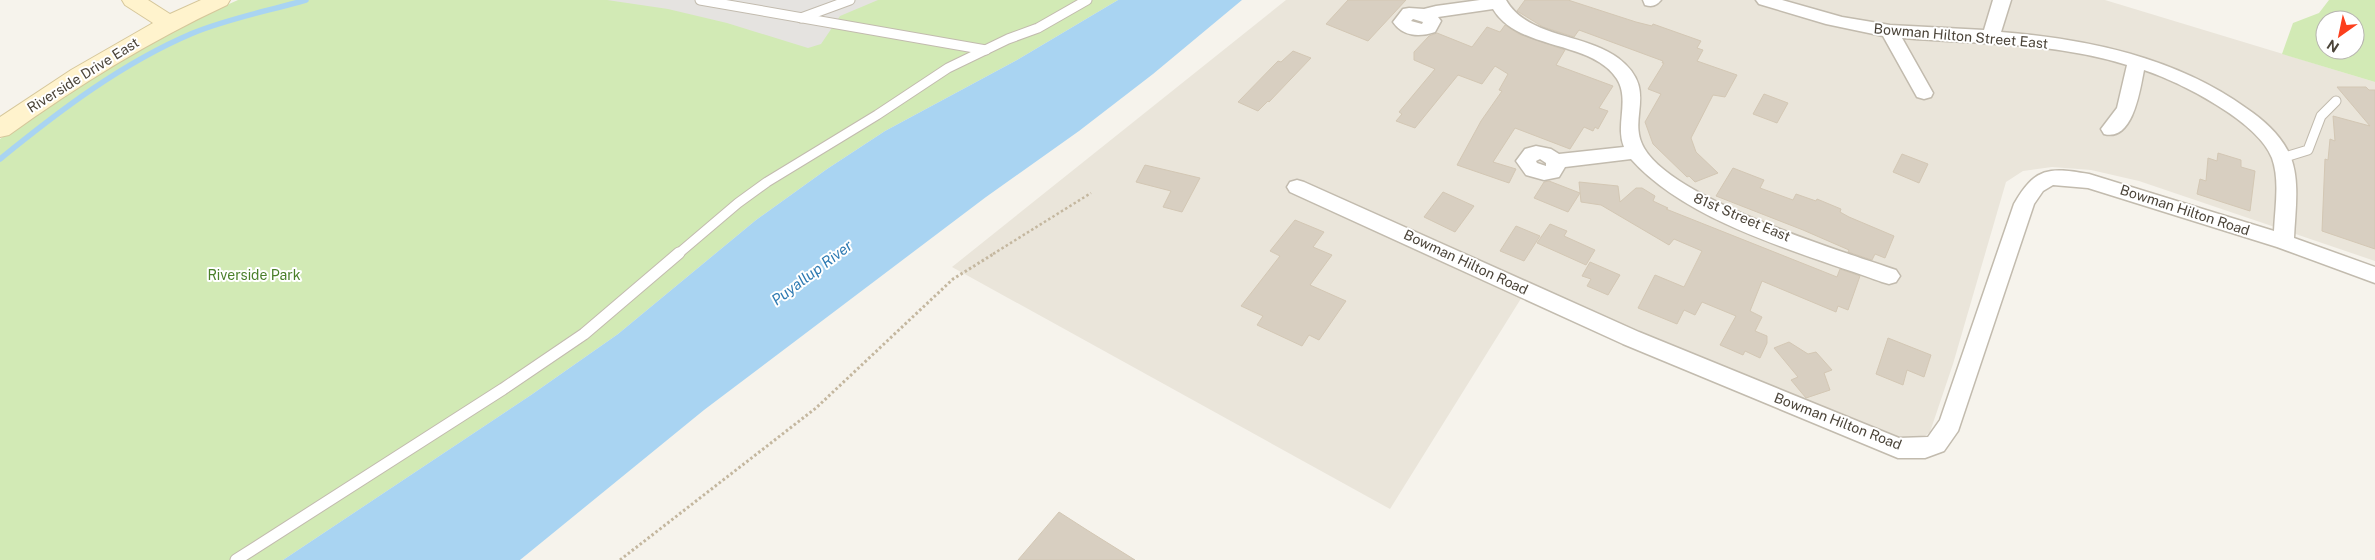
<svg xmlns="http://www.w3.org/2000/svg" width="2375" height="560" font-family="'Public Sans',sans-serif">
  <rect width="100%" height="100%" fill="#f6f3ec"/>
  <path fill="#eae5da" d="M1286,0H2105L2375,82V261L2139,181L2091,170L2052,167L2023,171L2006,182L1953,364L1930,432L1920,440L1896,439L1866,429L1530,284L1390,509L952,267Z"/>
  <g fill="#d2eab5" fill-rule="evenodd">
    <path d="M238,0H1118L1017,60L885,131L827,169L756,220L618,334L531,395L283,560H0V139C75,85 154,37 238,0Z"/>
    <path d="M2329,0H2375V82L2282,54L2293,23L2319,13ZM2325,20H2355V50H2325Z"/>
  </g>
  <path fill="#e5e3e0" d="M607,0H878L840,16L821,44L808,48L727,23L668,9Z"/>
  <path fill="#a9d4f2" d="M1118,0H1242L1153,74L1079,131L986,197L704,410L520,560H283L531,395L618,334L756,220L827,169L885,131L1017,60Z"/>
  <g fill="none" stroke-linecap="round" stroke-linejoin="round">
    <path stroke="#a9d4f2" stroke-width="5.5" d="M0,159C59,111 122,63 193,33C230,18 268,11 306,0"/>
  </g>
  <g fill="#d8cfc1" stroke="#d3c7b4">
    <path d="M1348,0H1406L1368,41L1326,24Z"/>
    <path d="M1525,0H1568L1636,22L1652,26L1653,24L1701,41L1697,48L1703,50L1697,61L1737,75L1725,97L1713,95L1691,138L1696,152L1718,173L1695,182L1689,176L1687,177L1653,144L1645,122L1661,94L1648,89L1664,63H1662L1663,61L1579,30L1574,37L1543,27L1517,11Z"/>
    <path d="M1505,25L1519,34L1565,50L1556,65L1613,86L1599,108L1608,111L1598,129L1595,127L1593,131L1584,127L1570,149L1515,128L1493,162L1516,169L1509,183L1457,165L1481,121L1502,91L1499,90L1508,74L1495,66L1482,84L1458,75L1415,128L1396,121L1402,114L1399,112L1435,69L1414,60V52L1429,36L1437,33L1472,47L1487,27L1500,32Z"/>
    <path d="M1293,51L1311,58L1269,102L1268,101L1258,111L1238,102L1278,61L1281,62Z"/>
    <path d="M2337,87H2366L2369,90H2375V249L2322,231L2325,159L2328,160L2330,139L2335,141L2333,116L2370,126Z"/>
    <path d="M1764,94L1788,103L1777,123L1753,114Z"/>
    <path d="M2218,153L2241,160V167L2255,171L2250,211L2197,194L2200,179L2206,181L2208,158L2217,161Z"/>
    <path d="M1902,154L1928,164L1919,183L1893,172Z"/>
    <path d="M1145,165L1200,178L1182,212L1163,207L1171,191L1136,182Z"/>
    <path d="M1733,168L1764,180L1760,188L1793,200L1796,194L1816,201L1817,199L1841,209L1840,212L1849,217L1894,236L1885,258L1875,254L1872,260L1848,252L1849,250L1803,230L1716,196Z"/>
    <path d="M1549,181L1580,193L1568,212L1534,198L1544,182Z"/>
    <path d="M1579,182L1618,186L1620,202L1636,188H1642L1655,196L1653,201L1668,208L1666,209L1837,277L1840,269L1860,276L1848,310L1838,306L1836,312L1762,281L1750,311L1762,317L1755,331L1767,336V343L1760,358L1745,351L1743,355L1720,345L1736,316L1702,302L1695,315L1684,310L1677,324L1638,308L1655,275L1684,287L1702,251L1674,239L1669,245L1601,205L1581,202Z"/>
    <path d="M1443,192L1474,206L1455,232L1424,217Z"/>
    <path d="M1295,220L1324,232L1313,247L1332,255L1310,285L1346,301L1319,340L1309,335L1302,346L1257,325L1263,316L1241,306L1280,256L1270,251Z"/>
    <path d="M1550,224L1567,231L1564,236L1595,250L1586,265L1537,243Z"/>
    <path d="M1516,226L1540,236L1524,261L1500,251Z"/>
    <path d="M1590,262L1620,275L1608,295L1587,286L1591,279L1582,276Z"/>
    <path d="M1888,338L1931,355L1924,377L1907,370L1903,385L1876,374Z"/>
    <path d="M1789,342L1808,354L1816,352L1832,370L1824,373L1830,390L1806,398L1791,380L1798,377L1774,348Z"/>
    <path d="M1059,512L1087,530L1135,560H1018Z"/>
  </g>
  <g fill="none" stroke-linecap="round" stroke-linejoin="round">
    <g stroke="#c2bbae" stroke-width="11">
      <g id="lane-far1">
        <path d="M700,0L986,50"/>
        <path d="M801,18L850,0"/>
        <path d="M2282,158L2308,150L2321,116L2336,101"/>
        <path d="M678,254L738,203L767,182L877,115L948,68L1008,39L1038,28L1087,0"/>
      </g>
    </g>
    <g stroke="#c2bbae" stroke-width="13">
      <path id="lane" d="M236,560L503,389L584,334L679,253"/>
    </g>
    <g stroke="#c2bbae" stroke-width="3">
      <g id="street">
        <path d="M1480,0H1506C1528,38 1585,33 1618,58C1660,90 1626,117 1644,148C1674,200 1838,250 1896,270L1900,276L1896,282L1889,284L1882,282C1802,253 1688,223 1631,159L1565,167L1559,177L1544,180L1526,175L1516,161L1525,149L1536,146L1551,149L1559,154L1624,147C1615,125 1630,100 1617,79C1592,40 1518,51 1493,9L1438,17L1441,21L1435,32C1420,37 1403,37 1393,22L1403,9L1409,8L1424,9L1436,6ZM1413,19L1423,22L1422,24L1411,21ZM1540,159L1546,163V166L1537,163L1536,161Z"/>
        <path d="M1643,0H1661C1656,6 1652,7 1645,5Z"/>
        <path d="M1756,0H1782L1842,17L1890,25L1984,30L1993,0H2011L2001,32C2087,39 2175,57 2246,108C2264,120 2283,137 2291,158C2300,182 2295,213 2294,238L2375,267V283L2277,247L2088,188L2053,185L2043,191L2034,204L1958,431L1944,451L1925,458H1898L1623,344L1290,192L1287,187L1290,182L1297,180L1304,182L1639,332L1899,438L1928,437L1940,420L2014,204C2035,167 2049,167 2089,174L2274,231C2275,208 2280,180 2272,158C2258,121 2180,82 2144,70C2140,90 2133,142 2104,134L2101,129L2117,108L2127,65C2053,42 1977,44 1902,38L1933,93L1931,97L1924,99L1917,97L1883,36L1826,24L1759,4Z"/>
      </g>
    </g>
    <g stroke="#d6c79b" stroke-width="2">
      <path id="secondary" d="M122,0H148L170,14L201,0H230L227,5C150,41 78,85 9,135L0,137V117L71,70L153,23L125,5Z"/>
    </g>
    <path stroke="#c4b79f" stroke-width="2.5" stroke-dasharray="2.5 2.5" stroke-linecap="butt" d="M993,254L1091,193"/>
    <path stroke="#c4b79f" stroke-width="3" stroke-dasharray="2.5 2.5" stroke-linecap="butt" d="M620,560L816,408L953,279L995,253"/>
    <use href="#lane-far1" stroke="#fff" stroke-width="9"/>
    <use href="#lane" stroke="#fff" stroke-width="11"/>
    <use href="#street" fill="#fff" fill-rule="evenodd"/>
    <use href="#secondary" fill="#fff3cd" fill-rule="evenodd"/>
  </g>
  <g text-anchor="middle" stroke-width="4" stroke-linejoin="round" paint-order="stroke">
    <g font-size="14" fill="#4b4439" stroke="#fff">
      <text transform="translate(1961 36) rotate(5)" y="5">Bowman Hilton Street East</text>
      <text transform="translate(83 75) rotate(-32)" y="5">Riverside Drive East</text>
      <text transform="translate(2185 210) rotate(18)" y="5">Bowman Hilton Road</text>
      <text transform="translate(1742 217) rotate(23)" y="5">81st Street East</text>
      <text transform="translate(1466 262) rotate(25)" y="5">Bowman Hilton Road</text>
      <text transform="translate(1838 421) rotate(21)" y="5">Bowman Hilton Road</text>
    </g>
    <g font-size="14" fill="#4a7f2a" stroke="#fff">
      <text x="254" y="280">Riverside Park</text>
    </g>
    <g font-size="15" font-style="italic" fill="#2e7ab2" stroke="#fff">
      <text transform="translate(812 273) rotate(-37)" y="5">Puyallup River</text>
    </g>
  </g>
  <g transform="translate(2340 35) rotate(213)"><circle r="24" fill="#ffffff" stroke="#b7b4b0"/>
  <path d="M0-4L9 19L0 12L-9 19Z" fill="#fc3f1d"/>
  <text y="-8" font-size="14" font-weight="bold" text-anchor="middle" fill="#4b4439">N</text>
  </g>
</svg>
